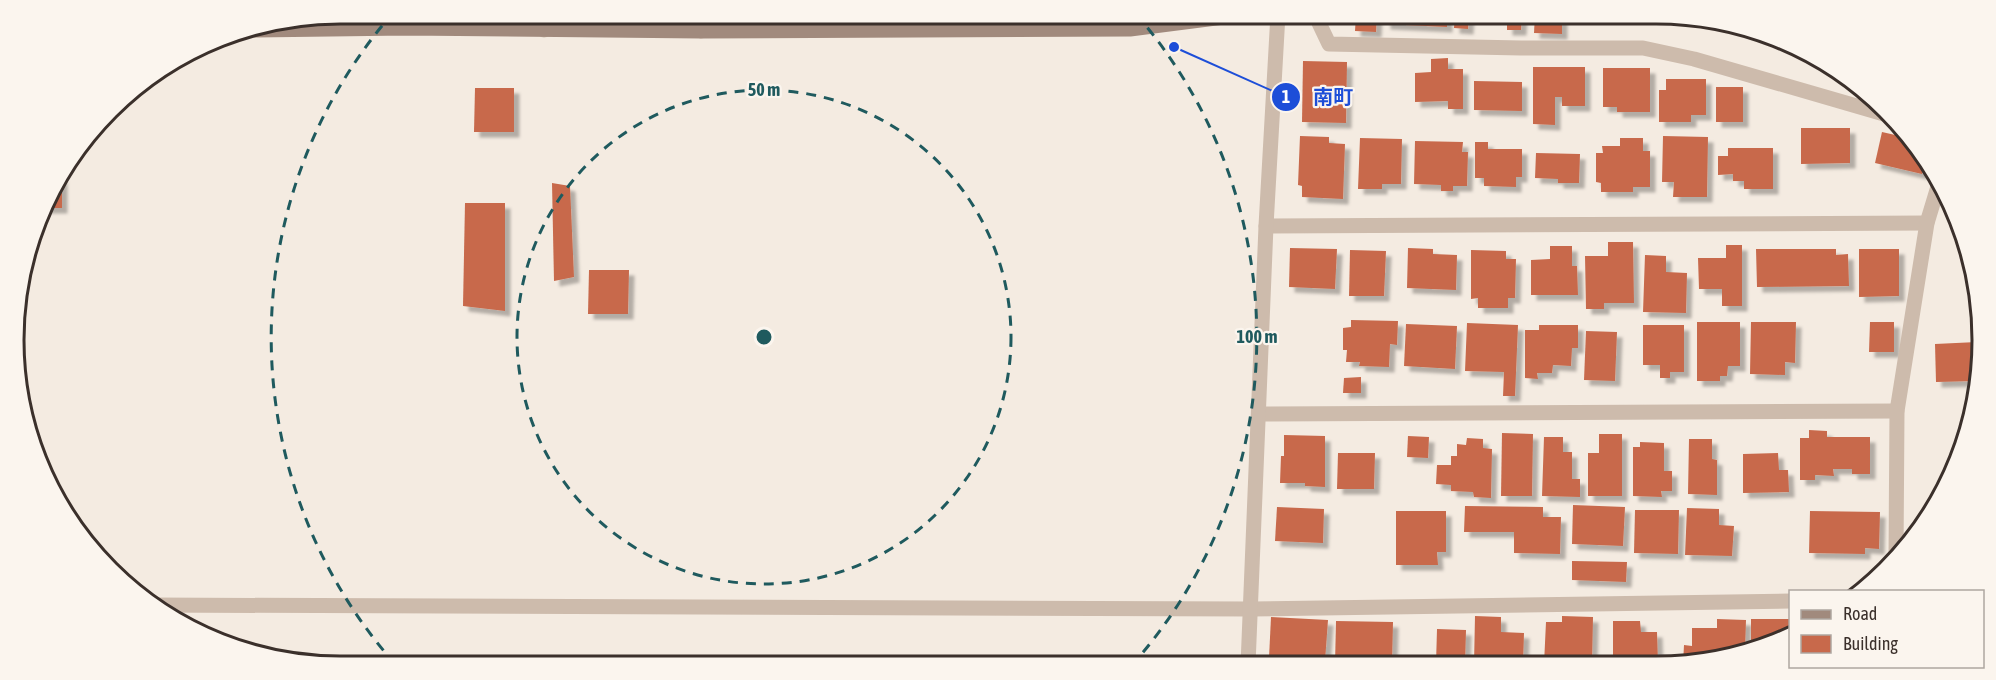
<svg xmlns="http://www.w3.org/2000/svg" width="1996" height="680" font-family="'Asap Condensed','Noto Sans JP',sans-serif">
  <defs>
    <filter id="shadow"><feDropShadow dx="5.5" dy="5.5" stdDeviation="1.5" flood-color="#0004"/></filter>
  </defs>
  <rect width="100%" height="100%" fill="#f4ebe1"/>
  <g fill="#c8694b" filter="url(#shadow)">
    <path d="M1356,14H1377L1376,32L1355,31Z"/>
    <path d="M1385,14H1447V27L1385,24Z"/>
    <path d="M1455,14H1469L1468,29L1454,28Z"/>
    <path d="M1507,14H1522L1521,30H1507Z"/>
    <path d="M1535,14H1562V34L1534,33Z"/>
    <path d="M1448,58V69H1463V109H1448V101L1415,102V73L1431,72V59Z"/>
    <path d="M1303,61L1347,62L1346,123L1302,122Z"/>
    <path d="M1533,67H1585V106H1562V97H1555V125L1533,124Z"/>
    <path d="M1603,68H1650V112H1617V107H1603Z"/>
    <path d="M1666,79H1706V115H1691V122H1659V90H1666Z"/>
    <path d="M1474,81L1522,82V111L1474,110Z"/>
    <rect x="1716" y="87" width="27" height="35"/>
    <path d="M475,88H514V132H474Z"/>
    <path d="M1801,128H1850V163L1801,164Z"/>
    <path d="M1882,132L1904,137L1925,161L1922,174L1875,163Z"/>
    <path d="M1300,136L1329,137V143L1345,144L1343,199L1302,197V186L1298,185Z"/>
    <path d="M1663,136L1708,137L1707,197H1673L1674,182H1662Z"/>
    <path d="M1360,138L1402,139L1401,184H1382V189H1358Z"/>
    <path d="M1620,138H1643V151H1650V187H1633V192H1601V183L1596,182V153H1603L1602,146H1620Z"/>
    <path d="M1415,141L1463,142L1462,152H1468L1467,186H1453V191H1441V185L1414,184Z"/>
    <path d="M1475,142H1488V149H1522V177H1516V187L1484,186V178H1475Z"/>
    <path d="M1728,148H1773V189H1744V181H1733V174L1718,175V156H1728Z"/>
    <path d="M1536,153L1580,154L1579,183H1558V179L1535,178Z"/>
    <path d="M62,176V208H44L47,195Z"/>
    <path d="M552,183L570,186L574,277L554,281Z"/>
    <path d="M465,203H505V311L463,306Z"/>
    <path d="M1608,242H1633L1634,303H1604V309H1586L1585,256H1608Z"/>
    <path d="M1726,245H1742V306H1722V289H1699L1698,258H1726Z"/>
    <path d="M1550,246H1572V266H1577L1578,295H1531V260L1550,259Z"/>
    <path d="M1290,248L1337,249L1335,289L1289,287Z"/>
    <path d="M1408,248L1433,249V254L1457,255L1456,290L1407,288Z"/>
    <path d="M1756,249H1836V255L1848,254L1849,286L1757,287Z"/>
    <path d="M1859,249H1899V296L1859,297Z"/>
    <path d="M1350,250L1386,251L1384,296H1349Z"/>
    <path d="M1471,250L1506,251V259H1516L1515,298H1508V308H1478V298L1471,299Z"/>
    <path d="M1645,255L1666,256V272L1687,273L1686,313L1643,312Z"/>
    <path d="M589,270H629L628,314H588Z"/>
    <path d="M1351,320L1398,321L1397,345L1390,344L1389,367L1359,366L1360,362H1346L1347,350H1343V328L1351,327Z"/>
    <path d="M1697,322H1740V366H1728L1727,376H1720V381H1697Z"/>
    <path d="M1751,322H1796L1795,363L1785,362V375L1750,374Z"/>
    <path d="M1870,322H1894V352H1869Z"/>
    <path d="M1467,323L1518,325L1515,396H1503L1504,372L1465,371Z"/>
    <path d="M1406,324L1457,326L1455,369L1404,366Z"/>
    <path d="M1539,325H1578V348H1572L1571,366L1553,365L1552,373H1537L1538,379L1525,378V330H1539Z"/>
    <path d="M1643,325H1684V372H1670V378H1660V365H1643Z"/>
    <path d="M1586,331L1617,332L1615,381L1584,380Z"/>
    <path d="M1977,342L1974,381L1936,382L1935,344Z"/>
    <path d="M1361,377V393H1343L1344,378Z"/>
    <path d="M1809,430L1827,431V437H1870V474H1852V469H1833L1834,476L1815,475V480H1800V438H1809Z"/>
    <path d="M1502,433L1533,434L1532,496H1501Z"/>
    <path d="M1599,434H1622V496H1588V453H1599Z"/>
    <path d="M1284,435L1325,436V487L1305,486V483H1280L1281,456H1284Z"/>
    <path d="M1408,436L1429,437L1428,458L1407,457Z"/>
    <path d="M1544,437H1563V452H1572V479H1580V497L1542,496Z"/>
    <path d="M1467,438L1483,439V448L1492,449L1491,498L1474,497L1473,492L1451,491V485L1436,484L1437,465H1451V456H1457V444L1466,445Z"/>
    <path d="M1689,439H1712V459L1717,460V495L1688,494Z"/>
    <path d="M1640,442L1664,443V471H1672V491H1661L1662,497L1633,496V447H1640Z"/>
    <path d="M1338,453H1375L1374,489H1337Z"/>
    <path d="M1778,453L1779,470H1788L1789,492L1743,493V454Z"/>
    <path d="M1573,505L1625,507L1623,546L1572,544Z"/>
    <path d="M1465,506L1543,507V517H1561L1560,554L1514,553V532H1464Z"/>
    <path d="M1277,507L1324,509L1323,543L1275,541Z"/>
    <path d="M1687,508L1719,509V525L1734,526L1732,556L1685,555Z"/>
    <path d="M1635,510H1679L1678,554L1634,553Z"/>
    <path d="M1396,511H1446V552H1437L1438,565H1396Z"/>
    <path d="M1810,511L1880,512L1879,549L1865,548V554L1809,553Z"/>
    <path d="M1572,561L1627,562L1626,582L1572,580Z"/>
    <path d="M1475,616L1501,617V632L1524,633L1523,663L1474,664Z"/>
    <path d="M1562,616L1593,617L1592,664H1544L1546,622H1562Z"/>
    <path d="M1271,617L1328,620L1325,661L1269,658Z"/>
    <path d="M1717,619L1746,620L1745,650L1699,664H1683L1684,645L1692,646V628H1717Z"/>
    <path d="M1751,619H1790V636L1751,648Z"/>
    <path d="M1336,621L1393,622L1392,664H1335Z"/>
    <path d="M1613,621H1640L1641,632H1657L1658,663L1613,664Z"/>
    <path d="M1437,629L1466,630L1465,664H1436Z"/>
  </g>
  <g fill="none" stroke-linecap="round" stroke-linejoin="round">
    <g stroke="#cdbbac" stroke-width="15">
      <path d="M544,30V14"/>
      <path d="M701,31L702,14"/>
    </g>
    <g stroke="#cdbbac" stroke-width="15">
      <path d="M1317,14L1319,23L1329,44L1521,48H1643L1694,59L1884,114"/>
      <path d="M1266,226L1927,223"/>
      <path d="M1259,414L1897,411"/>
      <path d="M1896,555L1897,411L1927,223L1940,180"/>
      <path d="M152,605L1251,609L1790,601"/>
      <path d="M1248,665L1266,226L1278,14"/>
    </g>
    <path stroke="#a18a7d" stroke-width="15" d="M255,30L406,28L701,31L1130,29L1247,14"/>
  </g>
  <g fill="none" stroke="#1f5a5e" stroke-width="3" stroke-dasharray="10 8">
    <circle cx="764" cy="337" r="247"/>
    <path d="M395 664A493 493 0 0 1 392 14M1136 14A493 493 0 0 1 1133 664"/>
  </g>
  <path d="M0 0H1996V680H0ZM340 24H1656A316 316 0 0 1 1972 340V340A316 316 0 0 1 1656 656H340A316 316 0 0 1 24 340V340A316 316 0 0 1 340 24Z" fill="#fbf5ee" fill-rule="evenodd"/>
  <path fill="none" stroke="#3b302b" stroke-width="3" d="M340 24H1656A316 316 0 0 1 1972 340V340A316 316 0 0 1 1656 656H340A316 316 0 0 1 24 340V340A316 316 0 0 1 340 24Z"/>
  <circle cx="764" cy="337" r="9" fill="#1f5a5e" stroke="#fbf5ee" stroke-width="3"/>
  <g font-size="18" text-anchor="middle" font-weight="bold" fill="#1f5a5e" stroke="#fbf5ee" stroke-width="4.5" stroke-linejoin="round" paint-order="stroke">
    <text x="764" y="96">50 m</text>
    <text x="1257" y="343">100 m</text>
  </g>
  <path fill="none" stroke="#1d4ed8" stroke-width="2" d="M1174 47L1286 97"/>
  <g fill="#1d4ed8" stroke="#fbf5ee" stroke-width="2">
    <circle cx="1174" cy="47" r="6"/>
    <circle cx="1286" cy="97" r="15"/>
  </g>
  <g font-size="18" text-anchor="middle" font-weight="bold" fill="#fff">
    <text x="1286" y="103">1</text>
  </g>
  <g font-size="20" text-anchor="middle" font-weight="bold" fill="#1d4ed8" stroke="#fbf5ee" stroke-width="4.5" stroke-linejoin="round" paint-order="stroke">
    <text x="1333" y="104">南町</text>
  </g>
  <rect x="1789" y="590" width="195" height="78" fill="#fbf5ee" stroke="#aea6a0" stroke-width="1.5"/>
  <rect x="1801" y="610" width="30" height="9" fill="#a18a7d" stroke="#aea6a0" stroke-width="1.5"/>
  <text x="1843" y="620" font-size="18" fill="#3b302b">Road</text>
  <rect x="1801" y="635" width="30" height="18" fill="#c8694b" stroke="#aea6a0" stroke-width="1.5"/>
  <text x="1843" y="650" font-size="18" fill="#3b302b">Building</text>
</svg>
